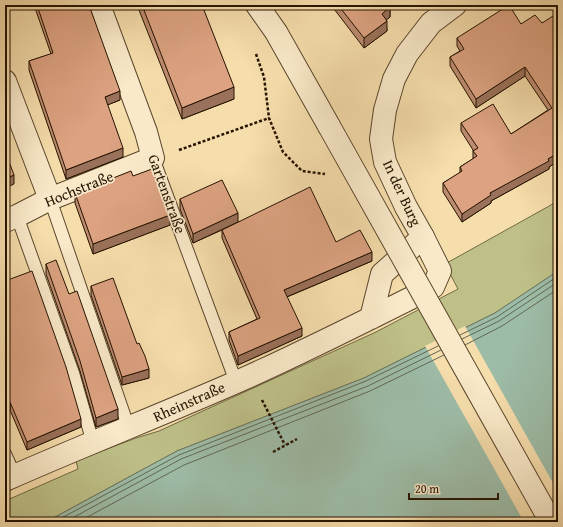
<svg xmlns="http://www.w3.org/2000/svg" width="563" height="527" font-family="'Gentium Book Plus',serif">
  <rect width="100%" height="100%" fill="#f6ddac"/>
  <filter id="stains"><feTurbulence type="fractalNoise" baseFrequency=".005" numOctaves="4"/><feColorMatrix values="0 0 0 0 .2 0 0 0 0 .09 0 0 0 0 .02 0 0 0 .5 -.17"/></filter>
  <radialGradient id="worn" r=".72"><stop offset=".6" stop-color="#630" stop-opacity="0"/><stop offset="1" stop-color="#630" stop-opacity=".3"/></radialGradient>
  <path fill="#bec088" stroke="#726a44" d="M558,200V271L495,313L364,378L177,451L46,522H5V501L78,469L76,461L136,438L159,431L376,332L458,289L445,264L551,205Z"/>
  <path fill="#9dbca7" stroke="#6d7864" d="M558,271V522H46L177,451L364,378L495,313Z"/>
  <path fill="#f6ddac" d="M465,326L558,492V522H524L425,346Z"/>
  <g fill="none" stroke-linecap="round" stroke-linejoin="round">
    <g stroke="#616854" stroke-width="1">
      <path d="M460,335L497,317L558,276"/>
      <path d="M462,339L499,321L558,282"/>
      <path d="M465,345L502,326L558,289"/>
      <path d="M54,522L179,455L366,381L438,346"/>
      <path d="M65,522L181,459L368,386L441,350"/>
      <path d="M78,522L184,465L370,391L444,355"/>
    </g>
    <g stroke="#59462b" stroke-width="14">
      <g id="service">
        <path d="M153,158L236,382"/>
        <path d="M50,199L129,429"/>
        <path d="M17,216L73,373L93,443"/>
        <path d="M5,454L15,476"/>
      </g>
    </g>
    <g stroke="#59462b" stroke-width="24">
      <g id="minor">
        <path d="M257,5L276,32L329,126"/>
        <path d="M5,81L50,199"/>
        <path d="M5,221L17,216L50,199L153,158L146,132L99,5"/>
        <path d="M423,237L406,207L385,162L381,139L385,110L394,79L407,54L431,23L455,5"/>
        <path d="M5,480C86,444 169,412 250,376C312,348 373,317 433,287L440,271L423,237L382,274L371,318"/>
      </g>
    </g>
    <g stroke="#251300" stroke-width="2.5" stroke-dasharray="3 2" stroke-linecap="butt">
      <path d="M256,54L264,77L269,118L283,152L302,171L325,174"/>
      <path d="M179,150L269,118"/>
      <path d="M262,400L285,445"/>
      <path d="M273,452L297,439"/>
    </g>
    <use href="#service" stroke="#f9e9c9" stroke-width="12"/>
    <use href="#minor" stroke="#f9e9c9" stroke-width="22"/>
    <g stroke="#59462b" stroke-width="24" stroke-linecap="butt">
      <path id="minor-bridge" d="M329,126L551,522"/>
    </g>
    <use href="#minor-bridge" stroke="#f9e9c9" stroke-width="22"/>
  </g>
  <g fill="#bd8b6f" stroke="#251300">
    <path d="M34,5H89L120,100L107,105L123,157L66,179L29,70V61L51,54Z"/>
    <path d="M137,5H202L234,99L182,119Z"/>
    <path d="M331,5H395L390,9V17L386,20L387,31L364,48Z"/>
    <path d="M558,22V161L549,167V169L491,201V203L462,222L443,192V183L460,173V167L473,159V150L461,131V123L511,134L548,110L525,76L476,108L450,66V57L460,51L457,46V38L521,24Z"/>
    <path d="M133,176L170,225L93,254L75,203V193Z"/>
    <path d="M180,199L238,222L336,242L372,261L287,297L302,336L238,365L229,340V332L257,319L222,238V230L193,243L180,209Z"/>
    <path d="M46,264L118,419L96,427L80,371L46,274Z"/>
    <path d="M5,281L81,427L27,450L10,410Z"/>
    <path d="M91,286L149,378L122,385L91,295Z"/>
  </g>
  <g fill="#9a715a" stroke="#251300">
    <path d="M21,5H31L21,8Z"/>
    <path d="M386,5H395L390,9V17L382,23V14Z"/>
    <path d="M387,21V31L364,48V38Z"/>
    <path d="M525,67V76L476,108V99Z"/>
    <path d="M234,87V99L182,119V108Z"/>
    <path d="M120,91V100L105,106V97Z"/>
    <path d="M123,148V157L66,179V170Z"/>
    <path d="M558,153V161L549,167V169L491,201V203L462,222V214L490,193Z"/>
    <path d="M14,175V184L5,188V179Z"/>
    <path d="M238,213V222L193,243V234Z"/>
    <path d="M170,215V225L93,254V244Z"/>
    <path d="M372,252V261L284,298V290Z"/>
    <path d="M302,328V336L238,365V356Z"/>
    <path d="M149,369V378L122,385V377Z"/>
    <path d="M10,402V410L5,412V404Z"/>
    <path d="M118,409V419L96,427V418Z"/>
    <path d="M81,419V427L27,450V442Z"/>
  </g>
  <g fill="#dca281" stroke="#251300">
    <path d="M37,5H89L120,91L105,97L123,148L66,170L29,61L53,53Z"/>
    <path d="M142,5H202L234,87L182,108Z"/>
    <path d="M338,5H388L390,7L382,14L387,21L364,38Z"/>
    <path d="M509,5L521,24L535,15L542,23L553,16L558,22V153L548,159L549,161L490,193L491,195L462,214L443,183L462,171L460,167L477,156L473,151L478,148L461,123L493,104L511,134L552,108L525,67L476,99L450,57L464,49L457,38Z"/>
    <path d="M5,151L14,175L5,179Z"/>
    <path d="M152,169L170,215L93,244L75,193L131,171L133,176Z"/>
    <path d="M222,180L238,213L193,234L180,199Z"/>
    <path d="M310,187L336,242L360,230L372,252L284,290L302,328L238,356L229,332L260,318L222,230Z"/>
    <path d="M56,260L69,294L77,291L118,409L96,418L80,361L46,264Z"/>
    <path d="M32,271L66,367L81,419L27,442L10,402L5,404V281Z"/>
    <path d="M113,278L137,344L139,343L145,356L149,369L122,377L91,286Z"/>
  </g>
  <g text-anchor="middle" stroke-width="3.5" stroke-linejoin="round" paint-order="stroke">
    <g font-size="15" fill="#251300" stroke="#f9e9c9">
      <text transform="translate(79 189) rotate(-22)" y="5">Hochstraße</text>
      <text transform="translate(402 193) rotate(65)" y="5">In der Burg</text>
      <text transform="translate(167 194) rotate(70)" y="5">Gartenstraße</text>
      <text transform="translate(189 402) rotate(-24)" y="5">Rheinstraße</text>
    </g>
  </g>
  <rect width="563" height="527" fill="none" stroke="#f6ddac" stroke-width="20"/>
  <rect x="6" y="6" width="551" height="515" fill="none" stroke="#251300" stroke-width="2"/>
  <rect x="10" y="10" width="543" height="507" fill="none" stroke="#251300"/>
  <path d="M409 493v6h89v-6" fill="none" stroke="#251300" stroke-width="2"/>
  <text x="415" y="493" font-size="12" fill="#251300" stroke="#f9e9c9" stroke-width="3" paint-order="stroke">20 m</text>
  <rect width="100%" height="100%" filter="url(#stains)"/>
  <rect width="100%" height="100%" fill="url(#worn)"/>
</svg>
